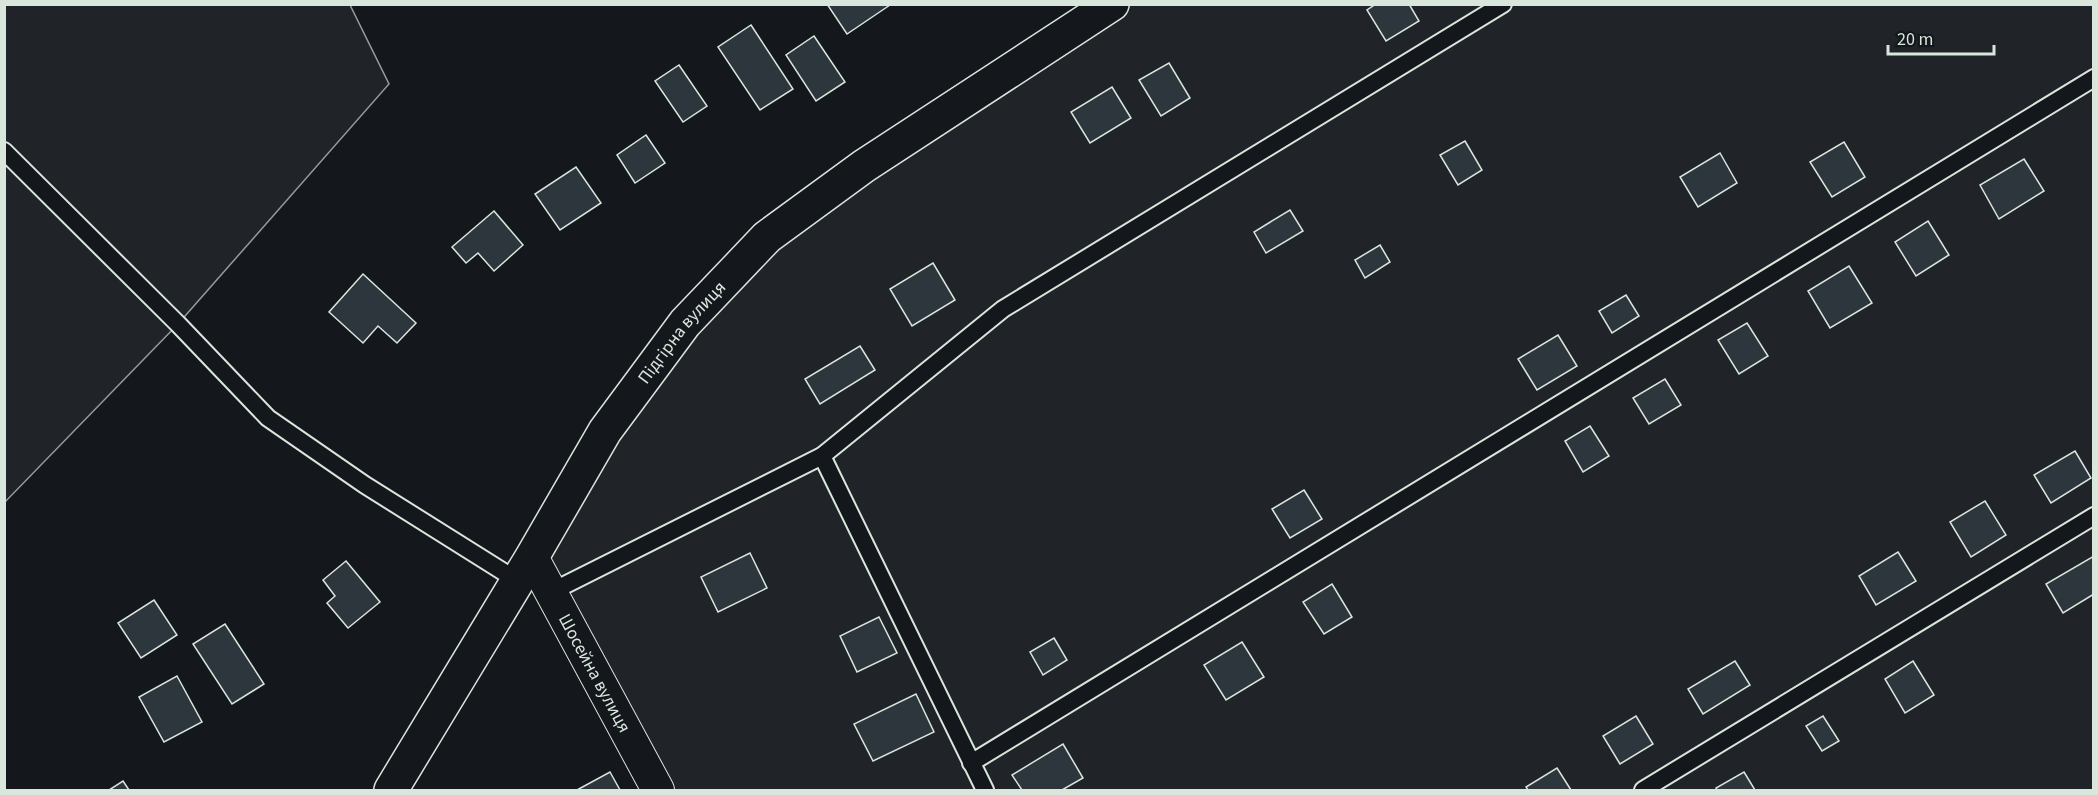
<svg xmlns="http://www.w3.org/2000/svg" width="2098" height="795" font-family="'Source Sans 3',sans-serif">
  <rect width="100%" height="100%" fill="#14181c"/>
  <g fill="#202428" stroke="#939e99" stroke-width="1.5">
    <path d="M5,5H350L389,84L178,324L5,502Z"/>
    <path d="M1112,5H2093V790H658L532,557L767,237Z"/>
  </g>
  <g fill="#2c363c" stroke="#d8e6dc" stroke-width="1.5">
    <path d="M827,4H889L890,5L847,34Z"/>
    <path d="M1376,4H1409L1419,21L1386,41L1367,10Z"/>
    <path d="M751,25L793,89L760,110L718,47Z"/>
    <path d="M814,36L845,82L816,101L786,55Z"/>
    <path d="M1169,63L1190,98L1161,116L1139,80Z"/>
    <path d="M679,65L707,106L683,122L655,81Z"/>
    <path d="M1112,87L1131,118L1090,143L1071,112Z"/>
    <path d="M646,135L665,163L635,183L617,155Z"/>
    <path d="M1465,141L1482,170L1458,185L1440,155Z"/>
    <path d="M1844,142L1865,177L1832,197L1810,162Z"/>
    <path d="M1720,153L1737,183L1698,207L1680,177Z"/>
    <path d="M2024,159L2044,191L1999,219L1980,185Z"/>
    <path d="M576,167L601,203L560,230L535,194Z"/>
    <path d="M1290,210L1303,231L1266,253L1254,232Z"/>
    <path d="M494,211L523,245L494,271L478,253L466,263L452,247Z"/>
    <path d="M1928,221L1949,255L1916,276L1895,242Z"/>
    <path d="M1380,245L1390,262L1365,278L1355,260Z"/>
    <path d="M933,263L955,300L912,326L890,289Z"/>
    <path d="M1849,266L1872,303L1830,328L1808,291Z"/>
    <path d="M363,274L416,323L397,343L378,326L363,343L329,312Z"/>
    <path d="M1626,295L1639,316L1612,333L1599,311Z"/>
    <path d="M1747,323L1768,356L1739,374L1718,340Z"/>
    <path d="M1558,335L1577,366L1537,390L1518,359Z"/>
    <path d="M860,346L875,370L820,404L805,379Z"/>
    <path d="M1665,379L1681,405L1649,424L1633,398Z"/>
    <path d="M1590,426L1609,456L1583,472L1565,441Z"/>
    <path d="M2075,451L2091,478L2051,503L2034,475Z"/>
    <path d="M1304,490L1322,519L1290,538L1272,509Z"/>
    <path d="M1985,501L2006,535L1971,557L1950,522Z"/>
    <path d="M1898,552L1916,581L1876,605L1859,576Z"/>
    <path d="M750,553L767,588L718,612L701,577Z"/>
    <path d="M2094,556V594L2063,613L2046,584Z"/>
    <path d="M346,561L380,602L348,628L327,603L335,596L323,580Z"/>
    <path d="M1332,584L1352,617L1324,634L1303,602Z"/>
    <path d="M154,600L177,635L141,658L118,623Z"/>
    <path d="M879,617L897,653L857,672L840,636Z"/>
    <path d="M225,624L264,684L232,704L193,644Z"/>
    <path d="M1054,638L1067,660L1043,675L1030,652Z"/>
    <path d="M1242,642L1264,677L1226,700L1204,665Z"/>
    <path d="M1735,661L1750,685L1703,714L1688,689Z"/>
    <path d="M1913,661L1934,695L1905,713L1885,679Z"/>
    <path d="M177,676L202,722L164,742L139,697Z"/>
    <path d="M916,694L934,732L873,761L854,724Z"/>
    <path d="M1636,716L1653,744L1620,764L1603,736Z"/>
    <path d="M1823,716L1839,741L1822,751L1806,726Z"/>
    <path d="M1063,744L1083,778L1062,790H1022L1012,775Z"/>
    <path d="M1557,768L1571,790H1528L1526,787Z"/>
    <path d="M610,772L620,790H577Z"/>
    <path d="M1744,772L1755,790H1717L1716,788Z"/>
    <path d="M123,781L129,790H109Z"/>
  </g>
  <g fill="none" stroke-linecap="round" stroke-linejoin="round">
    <g stroke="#d8e6dc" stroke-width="20">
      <g id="service">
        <path d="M4,151L178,324L268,418L365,485L518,581"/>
        <path d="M822,456L985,790"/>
        <path d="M551,592L822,456L1003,309L1503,4"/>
        <path d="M971,763L2094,78"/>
        <path d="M1643,790L2094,516"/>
      </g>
    </g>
    <g stroke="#d8e6dc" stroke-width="34">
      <g id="minor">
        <path id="s1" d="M532,557L658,790"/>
      </g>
    </g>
    <g stroke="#d8e6dc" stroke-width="36">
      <g id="tertiary">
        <path id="s2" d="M391,790L532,557L605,431L685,323L767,237L864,166L1112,4"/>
      </g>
    </g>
    <use href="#service" stroke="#14181c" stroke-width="16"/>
    <use href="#minor" stroke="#14181c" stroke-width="32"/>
    <use href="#tertiary" stroke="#14181c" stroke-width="33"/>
  </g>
  <g text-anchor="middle" stroke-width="4.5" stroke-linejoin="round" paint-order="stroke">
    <g font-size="18" fill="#d8e6dc" stroke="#14181c">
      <text dy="6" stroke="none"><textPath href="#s2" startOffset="543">Підгірна вулиця</textPath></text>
      <text dy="6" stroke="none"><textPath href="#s1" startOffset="132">Шосейна вулиця</textPath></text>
    </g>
  </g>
  <rect width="2098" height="795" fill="none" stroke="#d8e6dc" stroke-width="12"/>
  <path d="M1888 45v9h106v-9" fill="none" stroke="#d8e6dc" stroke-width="3"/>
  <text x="1897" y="45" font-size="18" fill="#d8e6dc" stroke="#14181c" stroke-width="4.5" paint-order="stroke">20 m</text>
</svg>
